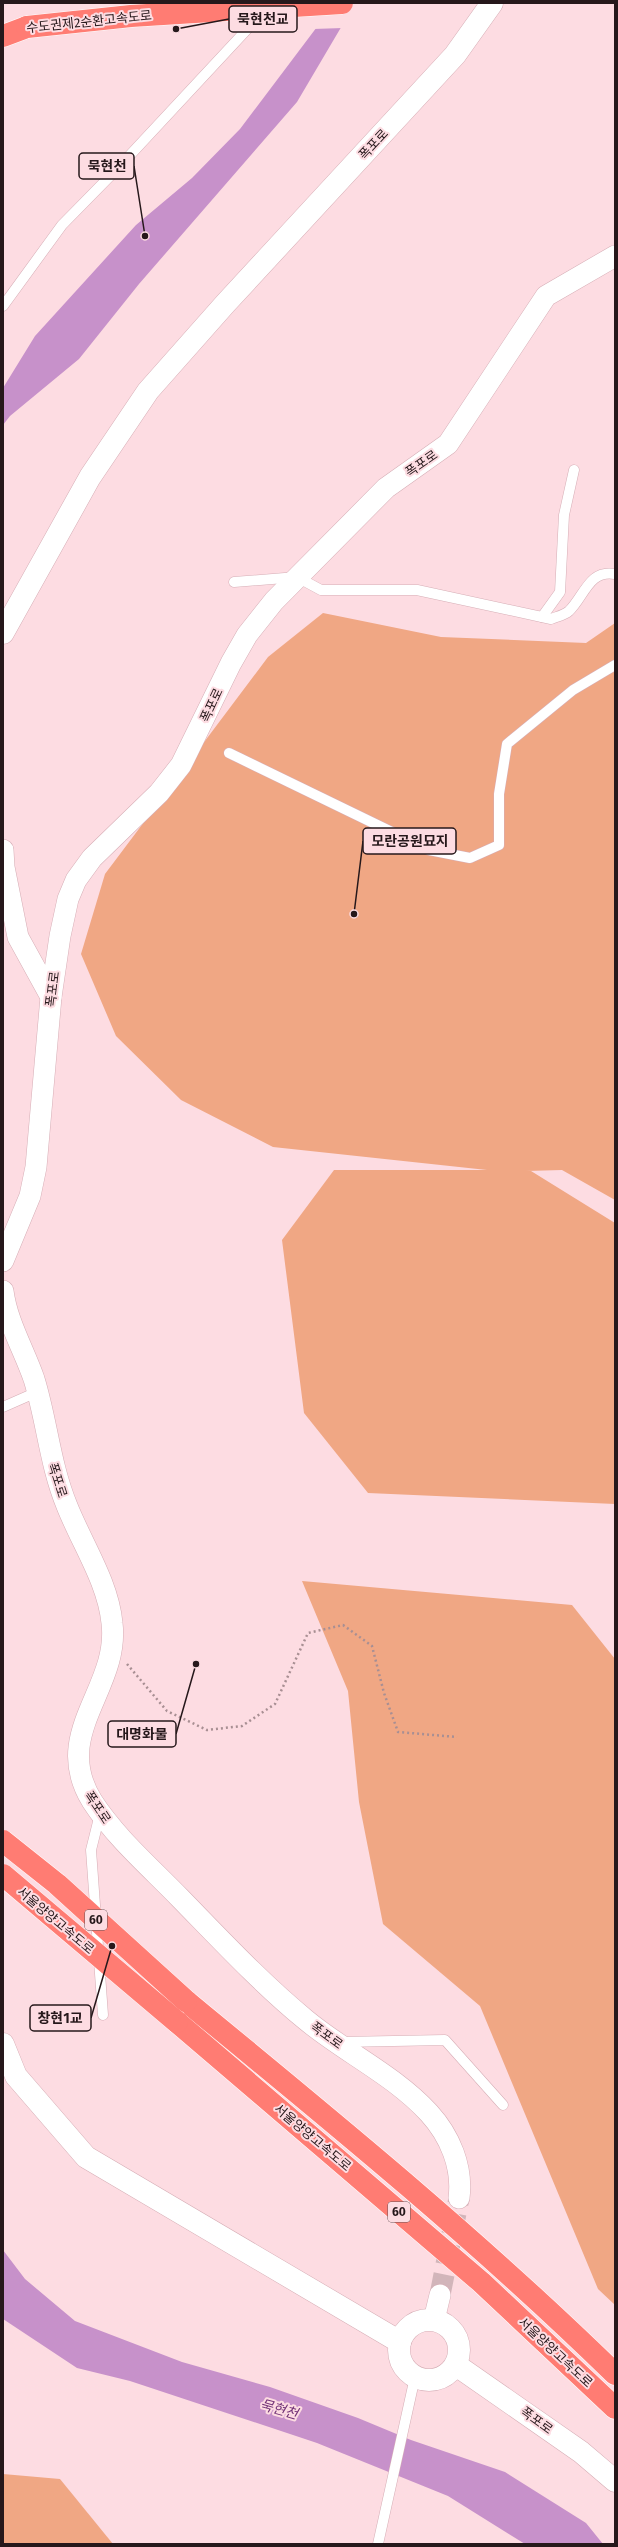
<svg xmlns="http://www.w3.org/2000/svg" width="618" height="2547" font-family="'Fira Sans','Noto Sans KR',sans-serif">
  <rect width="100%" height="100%" fill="#fddce2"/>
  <g fill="#f0a784">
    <path d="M323,613L441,637L586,643L615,623V1200L562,1170L526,1171H531L615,1223V1504L368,1493L304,1413L282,1240L334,1170H487L273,1147L181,1100L116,1036L81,954L105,874L268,657Z"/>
    <path d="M302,1581L572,1605L615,1659V2305L598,2289L480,2006L383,1924L359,1802L348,1691Z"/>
    <path d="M3,2474L60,2479L113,2544H3Z"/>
  </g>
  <g fill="#c791ca">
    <path d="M335,3L343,24L297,102L139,284L79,359L10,416L3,425V388L35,336L136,225L192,178L240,129Z"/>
    <path d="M3,2250L25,2279L75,2321L182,2362L270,2387L358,2418L411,2440L505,2472L586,2523L603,2544H525L448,2496L317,2443L130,2381L77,2368L3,2319Z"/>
  </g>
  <path fill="#fddce2" d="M333,3H359L343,28L313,29Z"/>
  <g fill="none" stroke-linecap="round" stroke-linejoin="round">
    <path stroke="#d2b5ba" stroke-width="21" stroke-dasharray="21 10" stroke-linecap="butt" d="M440,2295L459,2198"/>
    <g stroke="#d6aeb6" stroke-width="11">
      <g id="lane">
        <path d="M3,306L62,225L118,168L266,9"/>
        <path d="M234,582L297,577L321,590H417L551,619C556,617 565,615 569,611C584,597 589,569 615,574"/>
        <path d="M542,617L560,592L564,515L574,470"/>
        <path d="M229,753L429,850L470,858L499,845V794L507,744L573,690L615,665"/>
        <path d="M3,1407L37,1392"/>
        <path d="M100,1814L91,1850L103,2015"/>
        <path d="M342,2042L445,2040L503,2105"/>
        <path d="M378,2544L415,2377"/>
      </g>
    </g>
    <g stroke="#d6aeb6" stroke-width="22">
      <g id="street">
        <path d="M3,850L4,867L18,937L51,997"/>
        <path d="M3,1261L30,1196L36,1167L51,997L60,936L68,899L76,880L92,858L159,793L181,765L231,663L247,635L274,601L386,488L448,444L546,296L615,256"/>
        <path d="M3,1291C7,1322 24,1350 34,1379C47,1421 50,1465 67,1506C82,1544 108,1582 112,1623C120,1689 50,1733 92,1801C116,1838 150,1867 180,1898C221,1940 261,1983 306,2020C346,2053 394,2075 429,2113C450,2136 463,2167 459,2198"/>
        <path d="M434,2320L440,2295"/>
      </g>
    </g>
    <g stroke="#d6aeb6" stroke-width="23">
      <g id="secondary">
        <path d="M3,633L90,477L148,391L225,304L455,55L492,3"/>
        <path d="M3,2044L16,2076L86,2157L400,2342"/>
        <circle cx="429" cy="2350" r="30"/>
        <path d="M456,2365L581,2452L615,2481"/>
      </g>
    </g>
    <g stroke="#fff" stroke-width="23">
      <g id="highway">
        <path d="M3,36L27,27"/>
        <path d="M186,2001C332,2121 479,2241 615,2374"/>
        <path d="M177,2022L481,2282L615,2408"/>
      </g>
    </g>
    <path stroke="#a88f93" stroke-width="2.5" stroke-dasharray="2 3" stroke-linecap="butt" d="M127,1664L167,1711L207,1730L242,1726L275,1704L308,1633L343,1625L372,1646L384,1693L398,1732L457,1737"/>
    <use href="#lane" stroke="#fff" stroke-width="10"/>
    <use href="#street" stroke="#fff" stroke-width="21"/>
    <use href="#secondary" stroke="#fff" stroke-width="22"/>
    <use href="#highway" stroke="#ff7c73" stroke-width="22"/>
    <g stroke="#fff" stroke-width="23" stroke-linecap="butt">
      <g id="highway-bridge">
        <path d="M27,27L131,16L342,3"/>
        <path d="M3,1841L57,1884L186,2001"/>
        <path d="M3,1875L177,2022"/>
      </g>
    </g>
    <use href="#highway-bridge" stroke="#ff7c73" stroke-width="22"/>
  </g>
  <g text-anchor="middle" stroke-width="4" stroke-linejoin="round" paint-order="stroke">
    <g fill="#fddce2" stroke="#665357" stroke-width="1">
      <rect x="85" y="1910" width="22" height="20" rx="3"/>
      <rect x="388" y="2202" width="22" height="20" rx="3"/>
    </g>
    <g font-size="12" font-weight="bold" fill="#26181b">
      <text x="96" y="1924">60</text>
      <text x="399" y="2216">60</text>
    </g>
    <g font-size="13" fill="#26181b" stroke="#fddce2">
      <text transform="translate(89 21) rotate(-6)" y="5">수도권제2순환고속도로</text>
      <text transform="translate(373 144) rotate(-47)" y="5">폭포로</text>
      <text transform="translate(421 463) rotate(-35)" y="5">폭포로</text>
      <text transform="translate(211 705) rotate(-65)" y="5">폭포로</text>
      <text transform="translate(52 989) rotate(-83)" y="5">폭포로</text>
      <text transform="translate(58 1480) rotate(72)" y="5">폭포로</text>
      <text transform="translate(98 1807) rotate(56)" y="5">폭포로</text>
      <text transform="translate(56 1920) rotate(40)" y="5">서울양양고속도로</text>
      <text transform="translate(327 2035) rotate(36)" y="5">폭포로</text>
      <text transform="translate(313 2137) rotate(40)" y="5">서울양양고속도로</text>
      <text transform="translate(556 2352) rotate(43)" y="5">서울양양고속도로</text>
      <text transform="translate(537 2420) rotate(36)" y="5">폭포로</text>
    </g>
    <g font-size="14" font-style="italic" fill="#723277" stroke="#fddce2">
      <text transform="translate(279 2409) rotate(16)" y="5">묵현천</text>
    </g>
  </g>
  <path fill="none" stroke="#26181b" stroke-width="1.5" d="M176 29L229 19M145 236L134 166M354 914L363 841M196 1664L176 1734M112 1946L91 2018"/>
  <g fill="#26181b" stroke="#fddce2" stroke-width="1.5">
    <circle cx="176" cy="29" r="4"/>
    <circle cx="145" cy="236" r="4"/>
    <circle cx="354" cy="914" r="4"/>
    <circle cx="196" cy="1664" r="4"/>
    <circle cx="112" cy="1946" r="4"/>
  </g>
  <g fill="#fddce2" stroke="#26181b" stroke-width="1.5">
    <rect x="229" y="6" width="68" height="26" rx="4"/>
    <rect x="79" y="153" width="55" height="26" rx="4"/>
    <rect x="363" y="828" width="93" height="26" rx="4"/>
    <rect x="108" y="1721" width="68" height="26" rx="4"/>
    <rect x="30" y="2005" width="61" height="26" rx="4"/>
  </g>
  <g font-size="14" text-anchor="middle" font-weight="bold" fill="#26181b">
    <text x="263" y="24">묵현천교</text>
    <text x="107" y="171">묵현천</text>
    <text x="410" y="846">모란공원묘지</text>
    <text x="142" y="1739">대명화물</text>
    <text x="60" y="2023">창현1교</text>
  </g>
  <rect width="618" height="2547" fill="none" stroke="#26181b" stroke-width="8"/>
</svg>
